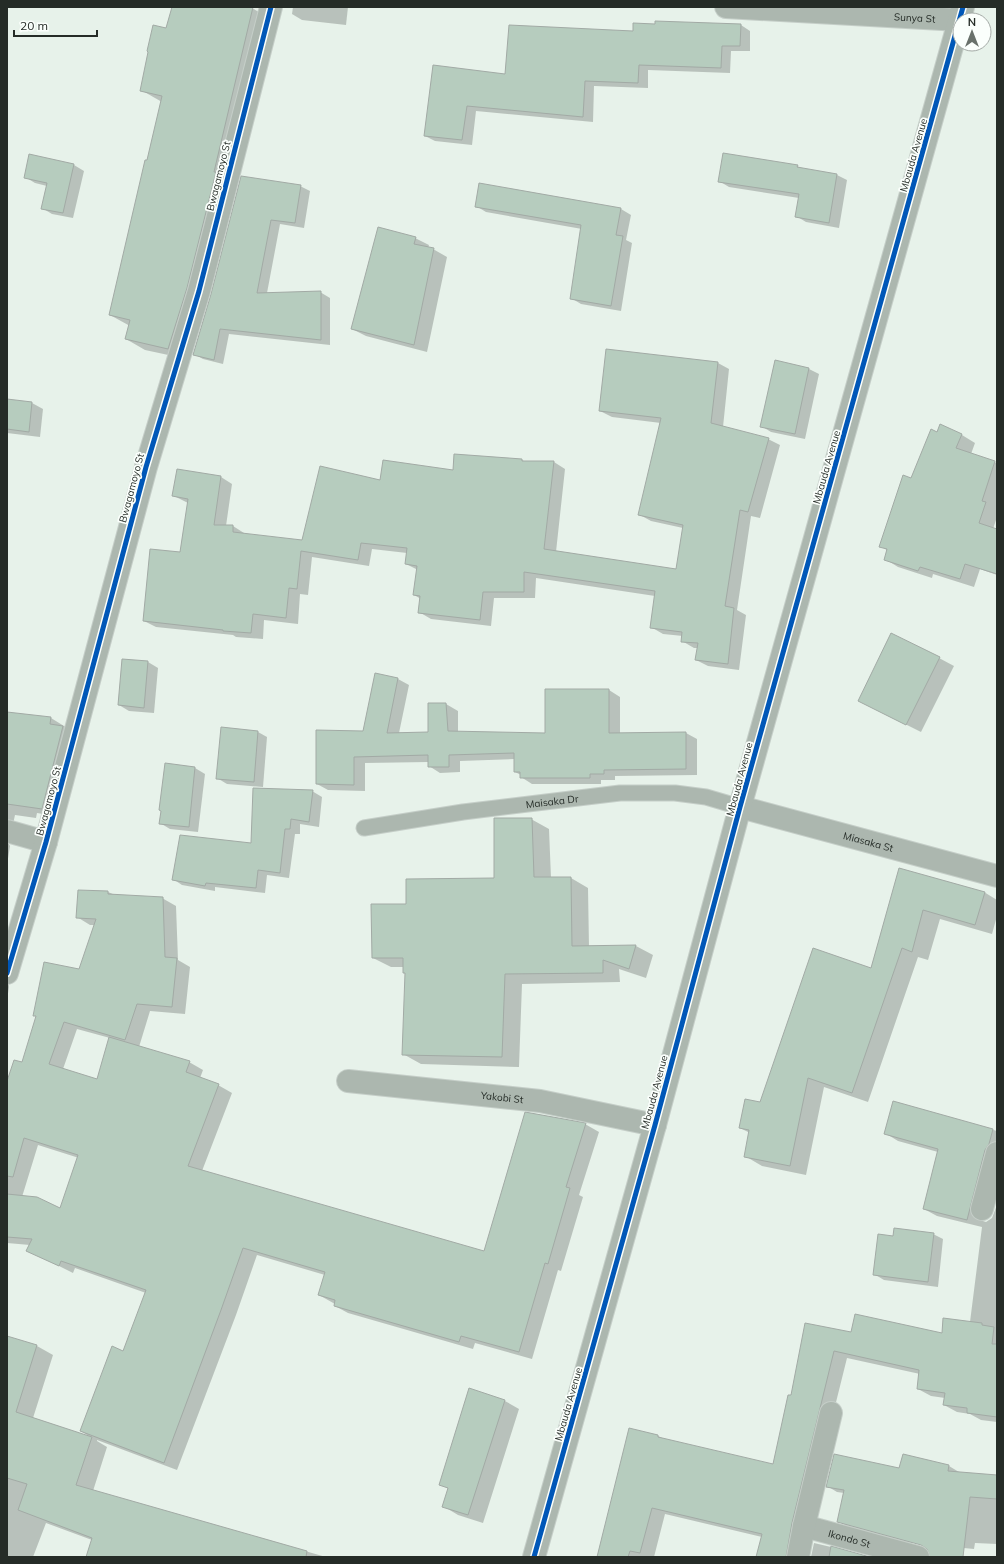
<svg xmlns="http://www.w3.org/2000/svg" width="1004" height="1564" font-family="Mulish,sans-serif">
  <rect width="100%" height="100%" fill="#e7f2ea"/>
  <g fill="#0003" fill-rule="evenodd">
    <path d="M173,7H247L252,8L271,19L187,359L145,350L126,339L130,326L110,315L162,102L141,90L167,30Z"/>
    <path d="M293,7H348L346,25L302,20L292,14Z"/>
    <path d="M741,25L750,31V51H731L730,73L648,70V88L594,86L593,122L476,111L472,145L435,141L425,136L506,75L634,32Z"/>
    <path d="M74,165L84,171L73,218L52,214L42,208L47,186L35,183L25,177Z"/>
    <path d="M797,166L803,169L837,175L847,180L839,228L806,222L796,216L799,198L729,187L719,181Z"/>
    <path d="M242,177L300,186L310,191L304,228L280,224L267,293L320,292L330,298V345L229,334L223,364L203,359L194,354L212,294Z"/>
    <path d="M480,185L621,209L631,215L626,240L632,243L621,311L581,304L571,298L582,229L486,212L476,206Z"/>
    <path d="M415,238L429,245L428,248L433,249L447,257L427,352L366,336L352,329Z"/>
    <path d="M775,361L809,369L819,374L805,439L771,432L761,426Z"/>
    <path d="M718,363L729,369L723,427L768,439L780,445L760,518L751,516L737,610L746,615L739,670L708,666L696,660L698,648H694L682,641L683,636L663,634L651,627L655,596L536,578L535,598H494L491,626L431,619L419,612L421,599L414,595L418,570L406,564L407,553L372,549L369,566L312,557L308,595L300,594L298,624L264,620L263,639L236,637L233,635L156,627L144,621L180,553L188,503L174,496L178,470L221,477L232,484L226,526H233L244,533V534L303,541L381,482L454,471L455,455L522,460L526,462H554L565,469L556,552L677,570L683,528L651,521L640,515L661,423L612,417L600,411Z"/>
    <path d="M7,400L32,403L43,409L40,437L7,433Z"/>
    <path d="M937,433L962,435L975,443L971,454L997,463V504L996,509L997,510V517L984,556L997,541V575L980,569L974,587L933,574L932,578L898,567L885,559L888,551L881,546L912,479Z"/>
    <path d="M939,658L954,666L921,732L859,701Z"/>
    <path d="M148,662L158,668L154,713L129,711L119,705Z"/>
    <path d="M375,674L398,679L409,685L399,733H429V704H446L458,711V732L546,734V690H609L620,697V734L686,733L697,739V775L615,776V780H601V784H532L521,777V775L515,772V759L460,761V772L440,773L429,766V762L365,763V791L328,790L317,784L364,732Z"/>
    <path d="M7,713L51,718L77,734L55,816L37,813L36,818L15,815L12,829L8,842L10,846L7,865Z"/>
    <path d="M258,732L267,737L263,787L227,784L217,778Z"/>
    <path d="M195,768L205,774L198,832L170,829L160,823Z"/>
    <path d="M312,791L322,797L319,827L300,824V834H295L289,878L267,875L265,893L215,887V891L182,885L173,879L252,844Z"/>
    <path d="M531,819L549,829L551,878H571L588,888L589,947L636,946L653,955L646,978L619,969L620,982L522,984L519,1067L421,1064L403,1054L406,974L404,973V967H391L373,958L407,905L495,879Z"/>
    <path d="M900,869L984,892L997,900V916L992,934L940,919L928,960L918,957L868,1102L824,1087L806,1175L762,1166L745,1156L750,1133L740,1128L871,969Z"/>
    <path d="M108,892L115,895L162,898L176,906L178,960L190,967L185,1014L150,1011L139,1047L189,1062L203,1070L200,1078L218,1085L232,1093L202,1171L484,1252L585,1124L599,1132L579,1195L583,1197L561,1271L558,1270L532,1359L475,1343L473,1349L348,1313L335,1306V1304L319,1295L325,1275L257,1255L236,1315L177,1470L97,1440V1441L107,1447L93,1491L326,1557H87L92,1540L46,1523L33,1557H7V1337L37,1346L53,1355L33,1418L90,1437L81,1431L124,1352L146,1293L75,1268L73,1273L27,1250L30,1245L7,1243V1084L23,1064L37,1017L34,1015L80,970L95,925H90L77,917ZM77,1029L110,1038L97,1080L63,1069ZM38,1145L79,1158L61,1209L22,1197Z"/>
    <path d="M7,966L9,987L7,1000Z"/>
    <path d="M894,1102L997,1131V1160L983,1214V1221L986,1222L992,1218L997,1205V1422L981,1420L970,1414L957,1412L944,1405L945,1398L931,1396L918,1389L920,1374L847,1358L804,1531L799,1557H757L762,1537L665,1514L654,1557H599L658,1436L666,1440L774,1466L792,1396L806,1324L852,1333L943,1335L970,1322L982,1227L937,1216L924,1209L938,1152L898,1141L885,1133Z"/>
    <path d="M933,1234L943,1239L938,1287L884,1280L874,1274L894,1237Z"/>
    <path d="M505,1401L519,1409L483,1523L458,1515L443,1506L449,1489L440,1484Z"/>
    <path d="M904,1455L949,1466L959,1472L997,1476V1544L975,1543L974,1549L903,1542L848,1527L838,1521L844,1493L837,1492L827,1486L900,1469Z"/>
    <path d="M814,1543L831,1547L854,1557H811Z"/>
  </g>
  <g fill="#b6ccbe" stroke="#a2aaa5">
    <path d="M172,7H253L214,172H216L187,288L168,349L125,339L130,320L109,315L145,160H147L162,96L140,91L148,52L147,51L153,25L166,28Z"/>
    <path d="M655,21L741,24L740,46H722L721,68L639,65L638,83L585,81L583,117L467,106L462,140L424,136L433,65L505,74L509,25L633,31V23L655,24Z"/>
    <path d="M723,153L798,165L797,167L837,174L829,223L795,217L799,194L718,182Z"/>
    <path d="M29,154L74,164L63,213L41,209L47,183L24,178Z"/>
    <path d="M241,176L301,185L295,223L271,220L257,293L321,291V340L220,329L214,360L193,355L211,294Z"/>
    <path d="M479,183L621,208L616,235L623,236L611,306L570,299L581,225L475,207Z"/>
    <path d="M378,227L416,237L414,244L434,248L414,345L351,329Z"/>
    <path d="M606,349L718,362L711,423L769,438L748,512L740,510L725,606L734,608L728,664L695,660L698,643L681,642L682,632L650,628L655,591L524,572V592H483L480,620L418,613L420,596L413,595L417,566L405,564L407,548L361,543L358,560L301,551L297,589L289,588L286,618L253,614L251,633L223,631V630L143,621L150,549L180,552L188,499L172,496L177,469L221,476L214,525H233V532L302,540L320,466L380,480L383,460L453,470L454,454L522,459V461H554L544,549L676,569L683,525L638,515L661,418L599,411Z"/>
    <path d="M775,360L809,368L795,434L760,427Z"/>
    <path d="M7,399L32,402L29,432L7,429Z"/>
    <path d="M940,424L962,434L956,448L995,461L982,501L986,502L979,523L997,529V574L965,564L960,579L920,567L918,571L884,560L887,549L879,547L903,475L911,478L931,429L937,432Z"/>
    <path d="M891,633L940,657L906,725L858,701Z"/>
    <path d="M122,659L148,661L144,708L118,705Z"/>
    <path d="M375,673L398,678L387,733L428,732V703H446L448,731L545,733V689H609V733L686,732V769L604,770V774H590V778H520V772H514V753L449,755V767H428V755L354,757V785L316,784V730L363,731Z"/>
    <path d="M7,712L51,717L50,724L63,726L42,809L7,804Z"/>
    <path d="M221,727L258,731L254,782L216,779Z"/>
    <path d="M165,763L195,767L189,827L159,824L161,811L159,810Z"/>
    <path d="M253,788L313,790L309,822L291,819L290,829H285L280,873L258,870L256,888L206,883L205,886L172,880L180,835L251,843Z"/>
    <path d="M494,818H532L534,877H571L572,946L636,945L629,969L603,960V973L505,974L502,1057L402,1055L405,973H403V958H372L371,904H406V879L494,878Z"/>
    <path d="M899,868L985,892L975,925L923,910L912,952L902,948L852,1093L808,1078L790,1166L744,1157L749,1130L739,1128L745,1099L760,1102L813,948L871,968Z"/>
    <path d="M78,890L108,891V894L163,897L165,957L177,958L172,1007L137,1004L125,1040L64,1022L49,1064L97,1079L109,1037L190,1061L186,1072L219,1084L188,1166L484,1251L525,1112L586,1123L566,1187L570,1188L548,1264L545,1263L519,1352L461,1336L459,1342L334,1306L335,1300L318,1295L325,1272L243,1248L221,1310L164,1463L80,1431L112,1346L123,1351L146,1290L61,1261L59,1266L26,1251L32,1239L7,1237V1194L37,1197L60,1208L78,1155L24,1138L13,1177L7,1176V1081L14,1060L22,1062L36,1016H33L44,962L79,969L96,919L76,918Z"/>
    <path d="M893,1101L993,1129L989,1144L985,1150L967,1220L923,1209L938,1149L884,1134Z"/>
    <path d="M894,1228L934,1233L928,1282L873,1275L878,1234L893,1236Z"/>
    <path d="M855,1314L942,1333L943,1318L982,1323V1325L994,1327L992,1344H997V1417L967,1413V1408L943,1405L945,1393L917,1389L919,1370L834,1351L792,1523L786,1557H756L762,1534L652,1508L640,1553L630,1551L628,1557H597L629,1428L658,1435V1437L773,1464L788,1395H791L805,1323L851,1332Z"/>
    <path d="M7,1336L37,1345L16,1412L92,1437L76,1485L307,1551L306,1557H86L92,1538L18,1510L27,1484L7,1478Z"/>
    <path d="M469,1388L505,1400L468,1515L442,1507L448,1488L439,1485Z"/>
    <path d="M834,1454L899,1468L903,1454L949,1465L948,1471L997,1475V1499L970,1497L963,1557H930L927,1549L921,1545L837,1522L844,1490L826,1487Z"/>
    <path d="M831,1546L870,1557H829Z"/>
  </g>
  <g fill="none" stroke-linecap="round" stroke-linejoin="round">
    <g stroke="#c5cec8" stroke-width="17">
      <g id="service">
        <path id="s1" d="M364,828L463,812L620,793H675L706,797L740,807"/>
      </g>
    </g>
    <g stroke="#c5cec8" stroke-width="24">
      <g id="minor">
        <path id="s2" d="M726,7L960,20"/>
        <path id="s3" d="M740,807L997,876"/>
        <path d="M7,831L46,842"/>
        <path d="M7,973L46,842L146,467L199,291L271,7"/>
        <path id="s4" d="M348,1081L540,1101L655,1125"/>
        <path d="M982,1209L997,1153"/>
        <path id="s5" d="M804,1526L918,1557"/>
        <path d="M798,1557L804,1526L831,1413"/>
      </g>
    </g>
    <g stroke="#c5cec8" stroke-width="24">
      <path id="tertiary" d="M534,1557L655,1125L740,807L963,7"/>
    </g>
    <use href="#service" stroke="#acb7af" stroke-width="15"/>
    <use href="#minor" stroke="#acb7af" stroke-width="22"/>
    <use href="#tertiary" stroke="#acb7af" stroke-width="22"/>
    <g stroke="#fbfffc" stroke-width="8">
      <g id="cycleway">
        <path d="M7,973L46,842L146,467L199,291L271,7"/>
        <path d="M534,1557L655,1125L740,807L963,7"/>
      </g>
    </g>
    <use href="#cycleway" stroke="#0057b8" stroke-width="5"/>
  </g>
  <g text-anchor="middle" stroke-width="3.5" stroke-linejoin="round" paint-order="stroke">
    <g font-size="10" fill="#252c27" stroke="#fbfffc">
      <text dy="4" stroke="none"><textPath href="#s2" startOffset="189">Sunya St</textPath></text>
      <text transform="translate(913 155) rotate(-74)" y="4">Mbauda Avenue</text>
      <text transform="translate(218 176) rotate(-76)" y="4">Bwagamoyo St</text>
      <text transform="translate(826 467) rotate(-74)" y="4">Mbauda Avenue</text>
      <text transform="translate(131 488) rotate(-75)" y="4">Bwagamoyo St</text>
      <text transform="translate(739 779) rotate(-75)" y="4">Mbauda Avenue</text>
      <text transform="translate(48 801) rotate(-75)" y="4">Bwagamoyo St</text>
      <text dy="4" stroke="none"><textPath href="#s1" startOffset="190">Maisaka Dr</textPath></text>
      <text dy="4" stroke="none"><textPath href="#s3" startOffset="133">Miasaka St</textPath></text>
      <text transform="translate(654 1092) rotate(-75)" y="4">Mbauda Avenue</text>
      <text dy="4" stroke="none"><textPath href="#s4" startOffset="155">Yakobi St</textPath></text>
      <text transform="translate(568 1404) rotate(-74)" y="4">Mbauda Avenue</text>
      <text dy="4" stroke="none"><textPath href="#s5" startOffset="47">Ikondo St</textPath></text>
    </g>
  </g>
  <rect width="1004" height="1564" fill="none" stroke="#252c27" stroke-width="16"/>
  <g transform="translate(972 32)"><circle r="19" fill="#fbfffc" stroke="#a5aba7"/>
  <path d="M0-3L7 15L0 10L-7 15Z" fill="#69716b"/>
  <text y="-6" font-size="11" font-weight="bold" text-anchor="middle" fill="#252c27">N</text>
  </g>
  <path d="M14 30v6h83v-6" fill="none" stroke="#252c27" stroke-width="2"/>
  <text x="20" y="30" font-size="12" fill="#252c27" stroke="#fbfffc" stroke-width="3" paint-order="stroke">20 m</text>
</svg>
